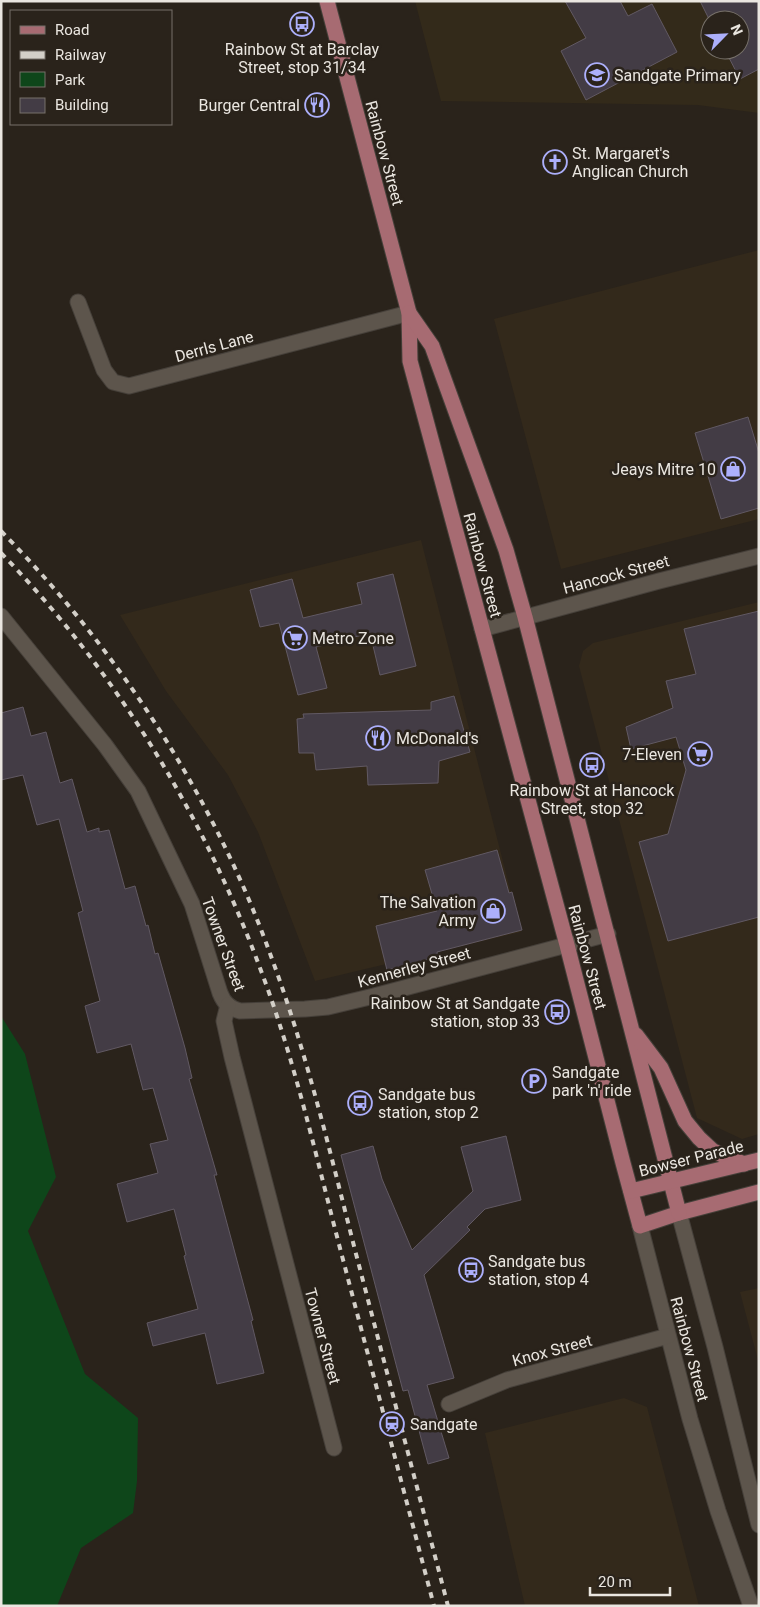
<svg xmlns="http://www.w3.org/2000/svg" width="760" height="1607" font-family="Roboto,sans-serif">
  <rect width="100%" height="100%" fill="#2a231b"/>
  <g fill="#33291b">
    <path d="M759,250V519L561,569L494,319Z"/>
    <path d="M421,540L521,932L315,981L258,832L228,775L166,691L120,615Z"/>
    <path d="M759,602V1134L742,1139L697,1118L579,666L583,651L593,643Z"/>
    <path d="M759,1288V1364L740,1292Z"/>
    <path d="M624,1398L647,1407L699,1606H525L485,1433Z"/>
  </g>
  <path fill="#332a1a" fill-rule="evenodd" d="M415,1H759V113L698,105L441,101ZM710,20H740V50H710Z"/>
  <path fill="#0e461a" d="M1,1016L25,1054L56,1177L28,1231L85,1374L138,1418L137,1481L133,1513L81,1548L57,1606H1Z"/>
  <g fill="#433c45" stroke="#615963">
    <path d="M565,1H620L628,16L652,4L677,52L586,100L561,51L586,38Z"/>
    <path d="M700,1H759V69L740,79L725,50H740V20L710,21Z"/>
    <path d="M748,417L759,453V508L721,519L695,433Z"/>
    <path d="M393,574L416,666L380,675L370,633L316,647L327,688L298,695L279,623L260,627L250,590L292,579L303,618L362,604L357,583Z"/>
    <path d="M759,611V917L668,941L639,842L668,834L686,770L676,737L631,749L626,727L673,708L666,681L696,674L684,629Z"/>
    <path d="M454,696L470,752L439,761L438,783L368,785L367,766L316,770L314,753H299L297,719L304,718L303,714L431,710V702Z"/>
    <path d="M23,707L31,736L46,732L60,783L72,779L87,832L99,828V832L109,830L125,889L135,886L146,926L148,925L155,954L158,953L185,1048L192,1078L189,1079L217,1175H214L253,1320L251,1321L264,1373L217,1384L205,1333L153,1346L147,1323L198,1309L184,1256L186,1255L174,1209L127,1222L117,1184L158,1173L150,1144L168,1140L153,1088L143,1090L131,1044L97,1053L85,1006L100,1001L78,913L83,911L59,819L37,825L23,775L1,780V713Z"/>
    <path d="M497,850L509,893L512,892L522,930L437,952L438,957L387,970L376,926L437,911L425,870Z"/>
    <path d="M506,1136L521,1200L485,1209L467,1227L470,1230L424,1275L454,1378L427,1385L449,1458L428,1464L408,1390L403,1391L341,1155L373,1146L382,1179L412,1250L473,1191L461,1147Z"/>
  </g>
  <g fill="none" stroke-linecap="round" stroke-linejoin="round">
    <g stroke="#46403a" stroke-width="17">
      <g id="minor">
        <path d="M78,302L104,370L113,382L129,386L409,313"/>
        <path d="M1,616L105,745L138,791L192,904L220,993C224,1003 229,1008 240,1011L305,1009L328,1007L374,996L608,934"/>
        <path d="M482,629L659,581L759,556"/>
        <path d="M228,1005L224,1021L232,1057L334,1448"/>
        <path d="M679,1213L715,1347L759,1525"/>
        <path d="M640,1226L690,1419L718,1511L751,1606"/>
        <path d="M449,1404L507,1380L668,1336"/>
      </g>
    </g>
    <g stroke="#46403a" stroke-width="17">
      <g id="major">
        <path d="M327,1L409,313L410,361L567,945L623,1163L640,1226L679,1213L759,1192"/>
        <path d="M409,313L432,346L506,550L525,617L679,1213"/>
        <path d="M636,1035L661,1068L685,1121L699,1138L713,1151L744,1164"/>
        <path d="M631,1191L759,1160"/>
      </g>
    </g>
    <use href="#minor" stroke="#5d554c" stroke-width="15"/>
    <use href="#major" stroke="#a76b72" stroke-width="15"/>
    <g stroke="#d3cfc8" stroke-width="4" stroke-dasharray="6 6" stroke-linecap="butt">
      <path d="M1,531C120,652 215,799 272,959C307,1054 330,1152 355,1250C386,1369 417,1487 448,1606"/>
      <path d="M1,553C115,670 203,814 260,968C295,1060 316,1157 341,1252C372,1370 403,1488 434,1606"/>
    </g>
  </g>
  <defs>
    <g id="bus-ring" transform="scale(1.25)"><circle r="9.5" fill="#2a231b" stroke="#acaffb" stroke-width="1.5"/><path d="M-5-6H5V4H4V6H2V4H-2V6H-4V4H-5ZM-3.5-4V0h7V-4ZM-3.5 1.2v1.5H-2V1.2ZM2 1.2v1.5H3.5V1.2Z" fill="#acaffb"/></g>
    <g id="school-ring" transform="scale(1.25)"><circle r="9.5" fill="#2a231b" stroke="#acaffb" stroke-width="1.5"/><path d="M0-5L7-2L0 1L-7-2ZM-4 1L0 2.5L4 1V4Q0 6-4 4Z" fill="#acaffb"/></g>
    <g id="restaurant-ring" transform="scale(1.25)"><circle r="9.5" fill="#2a231b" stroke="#acaffb" stroke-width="1.5"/><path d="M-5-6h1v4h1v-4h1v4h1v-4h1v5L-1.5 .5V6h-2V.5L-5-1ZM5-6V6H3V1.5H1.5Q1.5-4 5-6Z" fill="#acaffb"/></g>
    <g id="church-ring" transform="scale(1.25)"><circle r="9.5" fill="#2a231b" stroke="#acaffb" stroke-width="1.5"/><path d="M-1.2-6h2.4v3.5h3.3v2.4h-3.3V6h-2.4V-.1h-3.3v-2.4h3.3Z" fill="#acaffb"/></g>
    <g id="shop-ring" transform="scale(1.25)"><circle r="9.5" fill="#2a231b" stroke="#acaffb" stroke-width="1.5"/><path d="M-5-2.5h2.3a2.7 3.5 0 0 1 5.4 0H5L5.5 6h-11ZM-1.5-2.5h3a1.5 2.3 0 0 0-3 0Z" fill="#acaffb"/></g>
    <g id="supermarket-ring" transform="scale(1.25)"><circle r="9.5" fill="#2a231b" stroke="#acaffb" stroke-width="1.5"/><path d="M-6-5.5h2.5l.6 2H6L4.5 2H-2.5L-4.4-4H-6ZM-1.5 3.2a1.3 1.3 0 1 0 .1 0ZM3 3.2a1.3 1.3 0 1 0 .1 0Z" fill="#acaffb"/></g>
    <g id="parking-ring" transform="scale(1.25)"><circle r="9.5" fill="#2a231b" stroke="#acaffb" stroke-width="1.5"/><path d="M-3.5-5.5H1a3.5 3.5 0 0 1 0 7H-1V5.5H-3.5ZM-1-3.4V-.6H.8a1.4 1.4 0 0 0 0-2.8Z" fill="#acaffb"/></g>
    <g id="station-ring" transform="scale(1.25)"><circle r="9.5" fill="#2a231b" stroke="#acaffb" stroke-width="1.5"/><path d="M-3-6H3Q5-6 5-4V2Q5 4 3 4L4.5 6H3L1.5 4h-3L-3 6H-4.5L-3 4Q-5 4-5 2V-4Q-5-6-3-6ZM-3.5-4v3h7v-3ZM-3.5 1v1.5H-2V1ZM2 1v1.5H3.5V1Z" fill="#acaffb"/></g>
  </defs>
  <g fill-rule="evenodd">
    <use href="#bus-ring" x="302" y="24"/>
    <use href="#school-ring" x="597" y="75"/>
    <use href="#restaurant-ring" x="317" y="105"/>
    <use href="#church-ring" x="555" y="162"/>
    <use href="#shop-ring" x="733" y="469"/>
    <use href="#supermarket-ring" x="295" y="638"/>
    <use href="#restaurant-ring" x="378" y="738"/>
    <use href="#supermarket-ring" x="700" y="754"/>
    <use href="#bus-ring" x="592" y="765"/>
    <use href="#shop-ring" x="493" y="911"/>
    <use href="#bus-ring" x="557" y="1012"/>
    <use href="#parking-ring" x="534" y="1081"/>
    <use href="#bus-ring" x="360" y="1103"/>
    <use href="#bus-ring" x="471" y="1270"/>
    <use href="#station-ring" x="392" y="1424"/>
  </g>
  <g text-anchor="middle" stroke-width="5" stroke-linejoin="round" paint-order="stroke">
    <g font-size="16" fill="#eae6e0" stroke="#2a231b" text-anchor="start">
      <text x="302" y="55" text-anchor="middle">Rainbow St at Barclay<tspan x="302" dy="18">Street, stop 31/34</tspan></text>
      <text x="614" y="81">Sandgate Primary</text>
      <text x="300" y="111" text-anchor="end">Burger Central</text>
      <text x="572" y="159">St. Margaret's<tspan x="572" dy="18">Anglican Church</tspan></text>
      <text x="716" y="475" text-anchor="end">Jeays Mitre 10</text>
      <text x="312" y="644">Metro Zone</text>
      <text x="396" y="744">McDonald's</text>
      <text x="682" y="760" text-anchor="end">7-Eleven</text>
      <text x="592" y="796" text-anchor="middle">Rainbow St at Hancock<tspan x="592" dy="18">Street, stop 32</tspan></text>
      <text x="476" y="908" text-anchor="end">The Salvation<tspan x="476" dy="18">Army</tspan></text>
      <text x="540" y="1009" text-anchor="end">Rainbow St at Sandgate<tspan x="540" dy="18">station, stop 33</tspan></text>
      <text x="552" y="1078">Sandgate<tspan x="552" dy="18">park 'n' ride</tspan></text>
      <text x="378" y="1100">Sandgate bus<tspan x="378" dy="18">station, stop 2</tspan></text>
      <text x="488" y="1267">Sandgate bus<tspan x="488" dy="18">station, stop 4</tspan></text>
      <text x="410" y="1430">Sandgate</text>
    </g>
    <g font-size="16" fill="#eae6e0" stroke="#2a231b">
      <text transform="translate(385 153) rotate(75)" y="6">Rainbow Street</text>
      <text transform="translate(214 346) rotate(-15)" y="6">Derrls Lane</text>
      <text transform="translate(483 565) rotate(75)" y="6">Rainbow Street</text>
      <text transform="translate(616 574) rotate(-15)" y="6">Hancock Street</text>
      <text transform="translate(224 944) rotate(70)" y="6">Towner Street</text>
      <text transform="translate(588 957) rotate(75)" y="6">Rainbow Street</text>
      <text transform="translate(414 967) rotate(-15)" y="6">Kennerley Street</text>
      <text transform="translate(691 1158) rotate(-14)" y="6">Bowser Parade</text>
      <text transform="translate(323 1336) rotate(75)" y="6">Towner Street</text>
      <text transform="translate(690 1349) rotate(75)" y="6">Rainbow Street</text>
      <text transform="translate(552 1350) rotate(-15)" y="6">Knox Street</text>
    </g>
  </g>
  <rect width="760" height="1607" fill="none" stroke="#eae6e0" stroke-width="5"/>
  <rect x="10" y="10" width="162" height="115" fill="#2a231b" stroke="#77716a"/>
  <rect x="20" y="26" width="25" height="8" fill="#a76b72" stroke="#77716a"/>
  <text x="55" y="35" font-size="15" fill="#eae6e0">Road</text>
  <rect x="20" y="51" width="25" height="8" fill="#d3cfc8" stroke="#77716a"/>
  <text x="55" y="60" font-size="15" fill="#eae6e0">Railway</text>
  <rect x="20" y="72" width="25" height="15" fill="#0e461a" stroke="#77716a"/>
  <text x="55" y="85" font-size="15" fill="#eae6e0">Park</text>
  <rect x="20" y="98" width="25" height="15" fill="#433c45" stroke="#77716a"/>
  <text x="55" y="110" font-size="15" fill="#eae6e0">Building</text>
  <g transform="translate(725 35) rotate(66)"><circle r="24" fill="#2a231b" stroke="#77716a"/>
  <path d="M0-4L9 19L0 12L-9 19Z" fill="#acaffb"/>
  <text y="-8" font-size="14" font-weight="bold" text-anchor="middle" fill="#eae6e0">N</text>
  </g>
  <path d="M590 1587v8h80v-8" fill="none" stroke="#eae6e0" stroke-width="2.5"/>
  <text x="598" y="1587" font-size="15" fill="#eae6e0" stroke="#2a231b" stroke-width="4" paint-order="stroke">20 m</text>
</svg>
